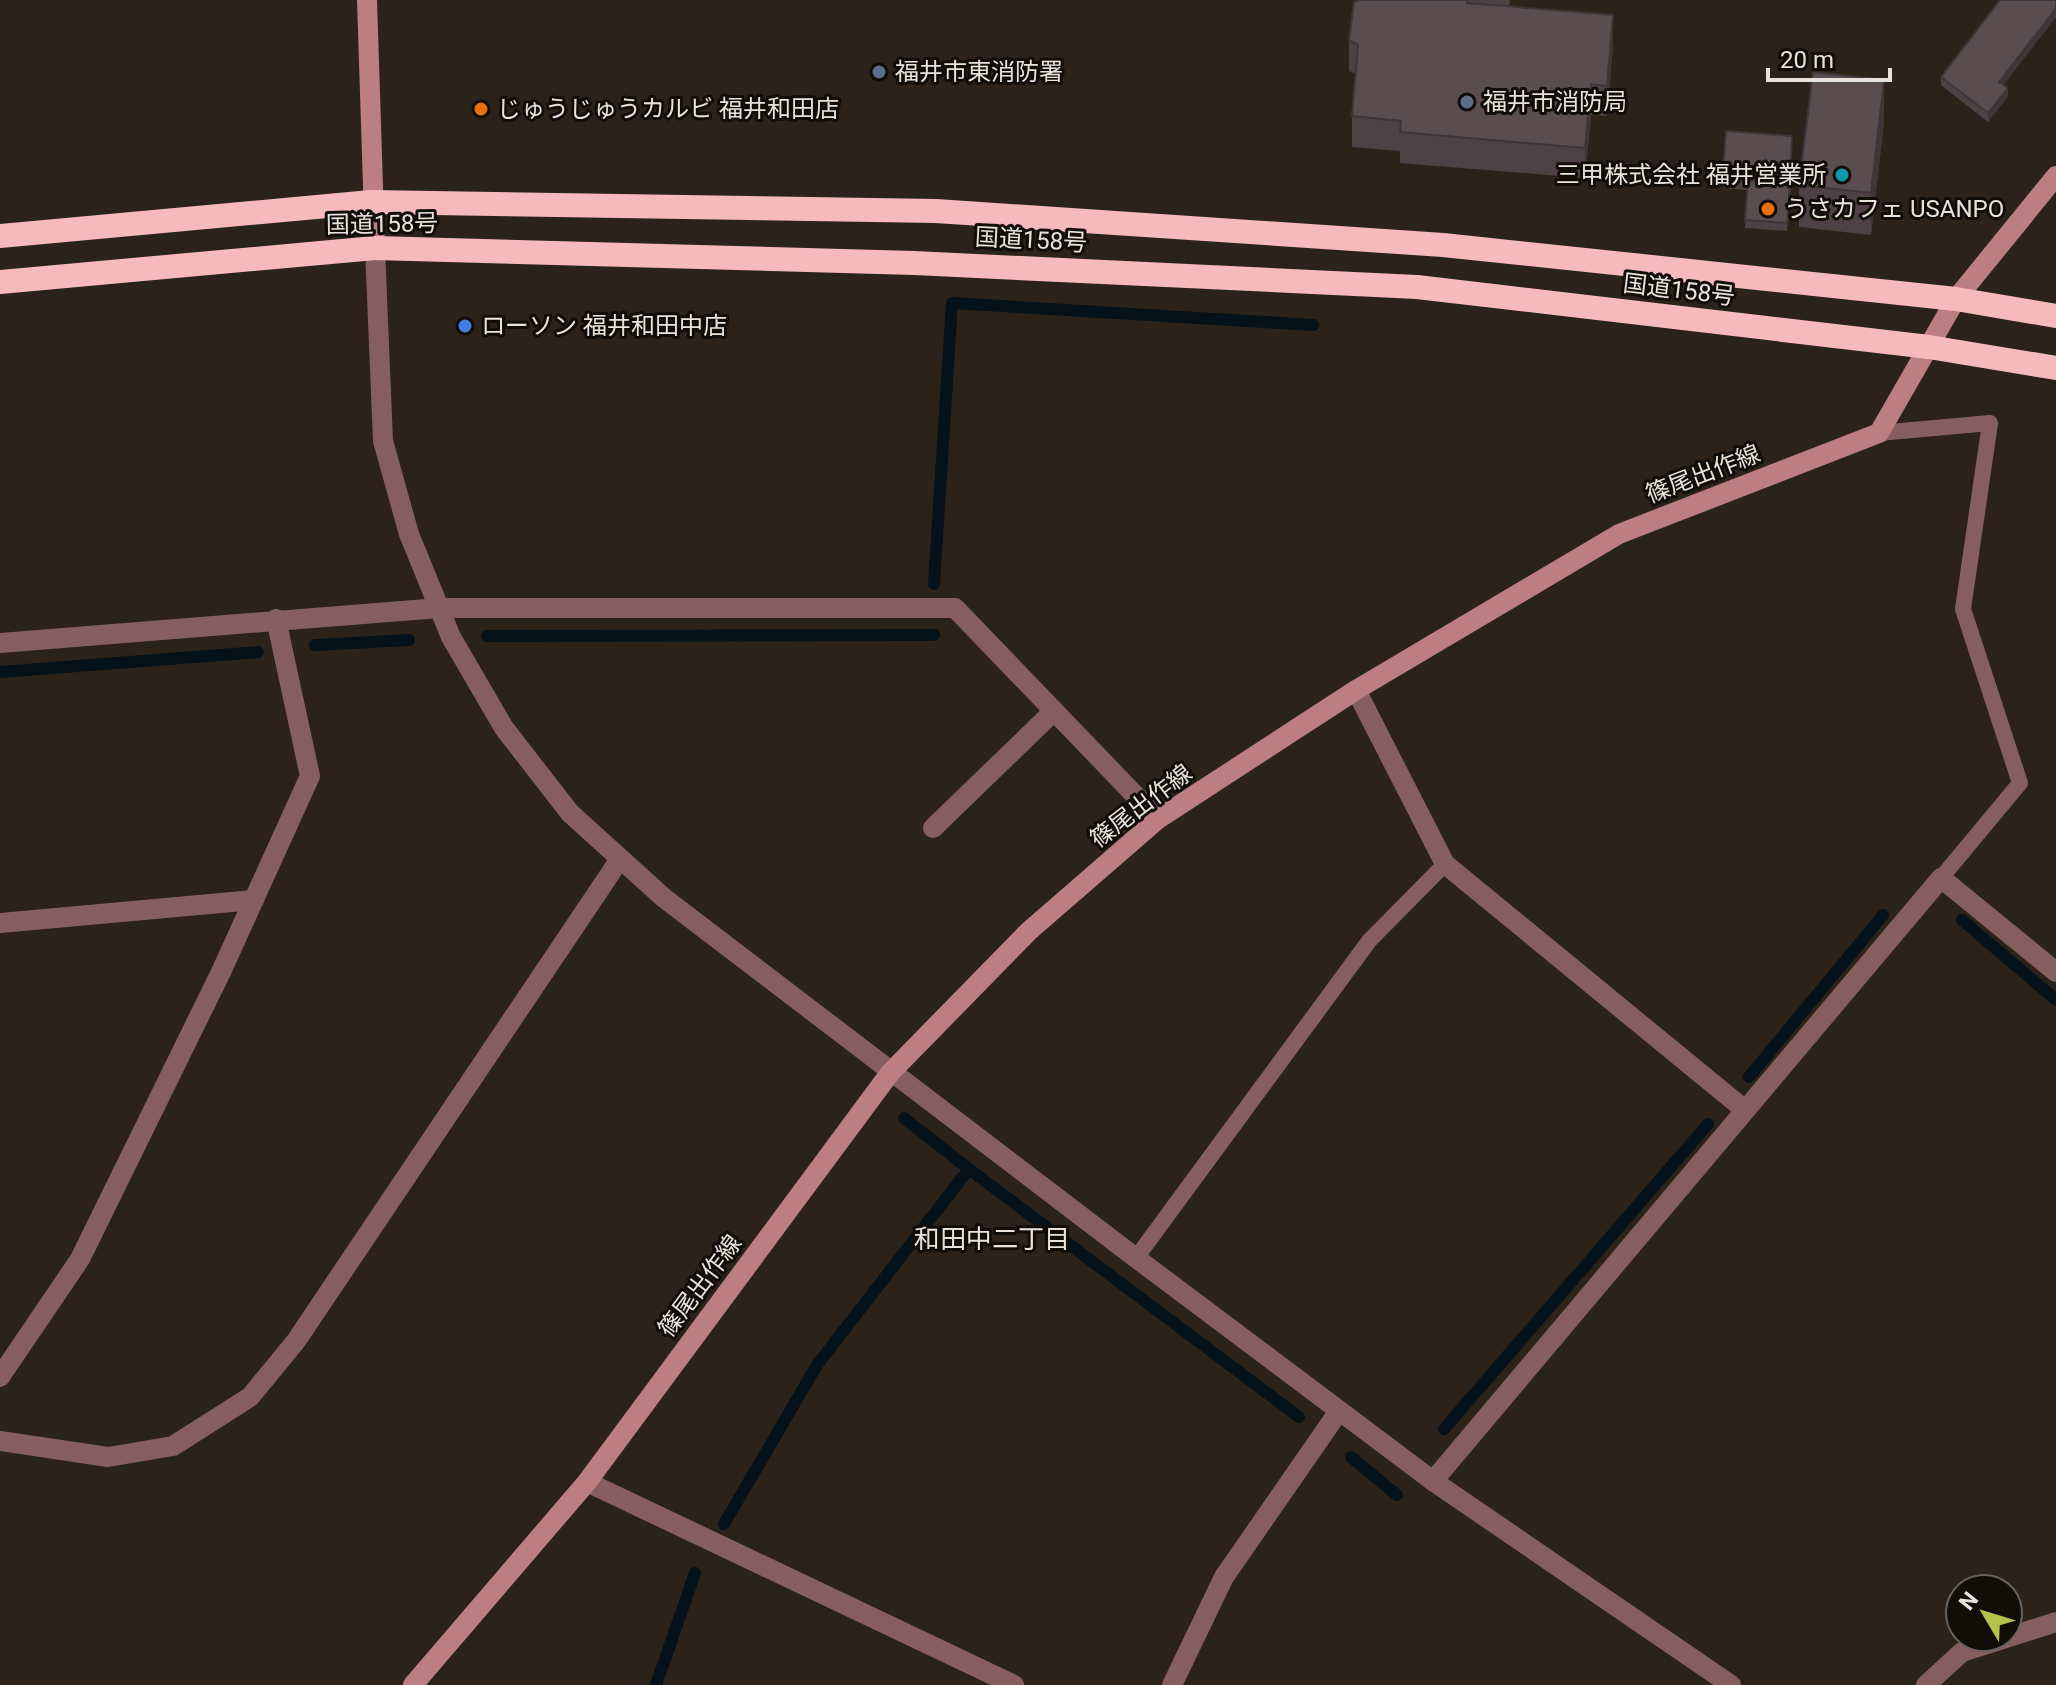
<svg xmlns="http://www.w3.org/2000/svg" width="2056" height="1685" font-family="Roboto,'Noto Sans JP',sans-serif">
  <rect width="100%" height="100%" fill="#2b2319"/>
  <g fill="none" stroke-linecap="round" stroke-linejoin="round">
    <g stroke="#061219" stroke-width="12">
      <path d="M934,584L952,303L1313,325"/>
      <path d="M487,636L934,635"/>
      <path d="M315,645L409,640"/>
      <path d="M0,672L258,652"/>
      <path d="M1962,920L2056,1000"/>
      <path d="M1749,1077L1883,915"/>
      <path d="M969,1169L1299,1417"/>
      <path d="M1444,1429L1708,1124"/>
      <path d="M1351,1457L1397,1495"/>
      <path d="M724,1524L817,1365L969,1169L904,1118"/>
      <path d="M656,1685L695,1573"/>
    </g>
    <g stroke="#865e60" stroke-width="16">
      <path d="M1879,433L1990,423L1963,609L2020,783L1941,878"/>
      <path d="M1136,1258L1369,941L1445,864"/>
    </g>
    <g stroke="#865e60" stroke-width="20">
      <path d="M375,248L383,441L409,534L451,637L504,728L570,813L664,898L1136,1258L1433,1481L1731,1685"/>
      <path d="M0,643L439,608H955L1158,819"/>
      <path d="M1356,690L1445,864L1745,1110"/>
      <path d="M933,828L1054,711"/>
      <path d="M0,923L254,900"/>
      <path d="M0,1377L80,1259L221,972L310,776L276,619"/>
      <path d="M0,1441L108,1457L173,1446L250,1397L296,1341L620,859"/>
      <path d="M1433,1481L1941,878L2056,972"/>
      <path d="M587,1482L1014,1685"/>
      <path d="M1172,1685L1224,1577L1339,1411"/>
      <path d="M1926,1685L1962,1652L2056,1622"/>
    </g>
    <g stroke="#bd7e81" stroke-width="20">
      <path d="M367,0L375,248"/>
      <path d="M413,1685L587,1482L890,1073L1029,931L1158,819L1356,690L1619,534L1879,433L1956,299L2056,176"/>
    </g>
    <g stroke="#f7babc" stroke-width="24">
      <path d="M0,236L371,202L936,211L1443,245L1956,299L2056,316"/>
      <path d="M0,282L375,248L914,263L1417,287L1929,347L2056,368"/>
    </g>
  </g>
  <g fill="#4e4145">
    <path d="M1358,0H1510L1509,6L1613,45L1607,116L1591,115L1585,178L1400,163V151L1352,147V116L1356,74L1349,71V40Z"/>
    <path d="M2056,0V19L2055,18L2003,85L2008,96L1988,122L1941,85V77Z"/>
    <path d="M1884,122L1871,235L1799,227V185Z"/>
    <path d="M1792,152L1787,231L1745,228L1747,190L1723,188V172Z"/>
  </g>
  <g fill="#403538">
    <path d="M2055,10V18L1999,91V82Z"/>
    <path d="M1613,15V45L1607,116V86Z"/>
    <path d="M1884,80V122L1871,235V193Z"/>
    <path d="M1591,84V115L1585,178V148Z"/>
    <path d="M2008,88V96L1988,122V113Z"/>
  </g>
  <g fill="#5b4c50" stroke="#403538" stroke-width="2">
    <path d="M1359,0H1468L1467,3L1613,15L1607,86L1591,84L1585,148L1400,132L1401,121L1352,116L1358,45L1349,40L1354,2Z"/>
    <path d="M2000,0H2056V11L2055,10L1999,82L2008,88L1988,113L1941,77Z"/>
    <path d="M1813,72L1884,80L1871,193L1799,185Z"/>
    <path d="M1726,131L1792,136L1790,176L1723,172Z"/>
    <path d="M1748,181L1790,184L1787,223L1745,220Z"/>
  </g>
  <g fill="#5c6f8a" stroke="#110d09" stroke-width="3">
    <circle cx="879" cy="72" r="8"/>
    <circle cx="1467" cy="102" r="8"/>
  </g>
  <g fill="#e8710a" stroke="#110d09" stroke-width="3">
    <circle cx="481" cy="109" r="8"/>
    <circle cx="1768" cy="209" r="8"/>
  </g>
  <circle fill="#0f9aa8" stroke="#110d09" stroke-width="3" cx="1842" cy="175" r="8"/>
  <circle fill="#3f7fe0" stroke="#110d09" stroke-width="3" cx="465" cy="326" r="8"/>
  <g text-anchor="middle" stroke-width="6" stroke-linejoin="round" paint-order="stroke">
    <g font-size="24" fill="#e8e2dc" stroke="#110d09" text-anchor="start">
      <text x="895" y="80">福井市東消防署</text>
      <text x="1483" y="110">福井市消防局</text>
      <text x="497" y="117">じゅうじゅうカルビ 福井和田店</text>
      <text x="1826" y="183" text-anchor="end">三甲株式会社 福井営業所</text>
      <text x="1784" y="217">うさカフェ USANPO</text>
      <text x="481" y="334">ローソン 福井和田中店</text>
    </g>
    <g font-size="24" fill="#e8e2dc" stroke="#110d09">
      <text transform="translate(382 224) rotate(-1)" y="8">国道158号</text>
      <text transform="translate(1031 240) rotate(3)" y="8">国道158号</text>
      <text transform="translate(1679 290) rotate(7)" y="8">国道158号</text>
      <text transform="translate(1703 474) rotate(-21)" y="8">篠尾出作線</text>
      <text transform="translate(1141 806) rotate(-37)" y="8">篠尾出作線</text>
      <text transform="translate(700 1286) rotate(-53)" y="8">篠尾出作線</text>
    </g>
    <g font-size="26" fill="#e8e2dc" stroke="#110d09">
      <text x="992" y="1248">和田中二丁目</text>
    </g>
  </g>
  <g transform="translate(1984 1613) rotate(308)"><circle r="38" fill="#110d09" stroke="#67625d" stroke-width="2"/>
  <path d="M0-6L14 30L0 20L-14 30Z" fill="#b2c34c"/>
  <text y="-12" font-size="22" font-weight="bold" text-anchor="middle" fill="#e8e2dc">N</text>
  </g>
  <path d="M1768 68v12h122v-12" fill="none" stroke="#e8e2dc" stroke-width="4"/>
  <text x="1780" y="68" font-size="24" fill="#e8e2dc" stroke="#110d09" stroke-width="6" paint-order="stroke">20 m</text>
</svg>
